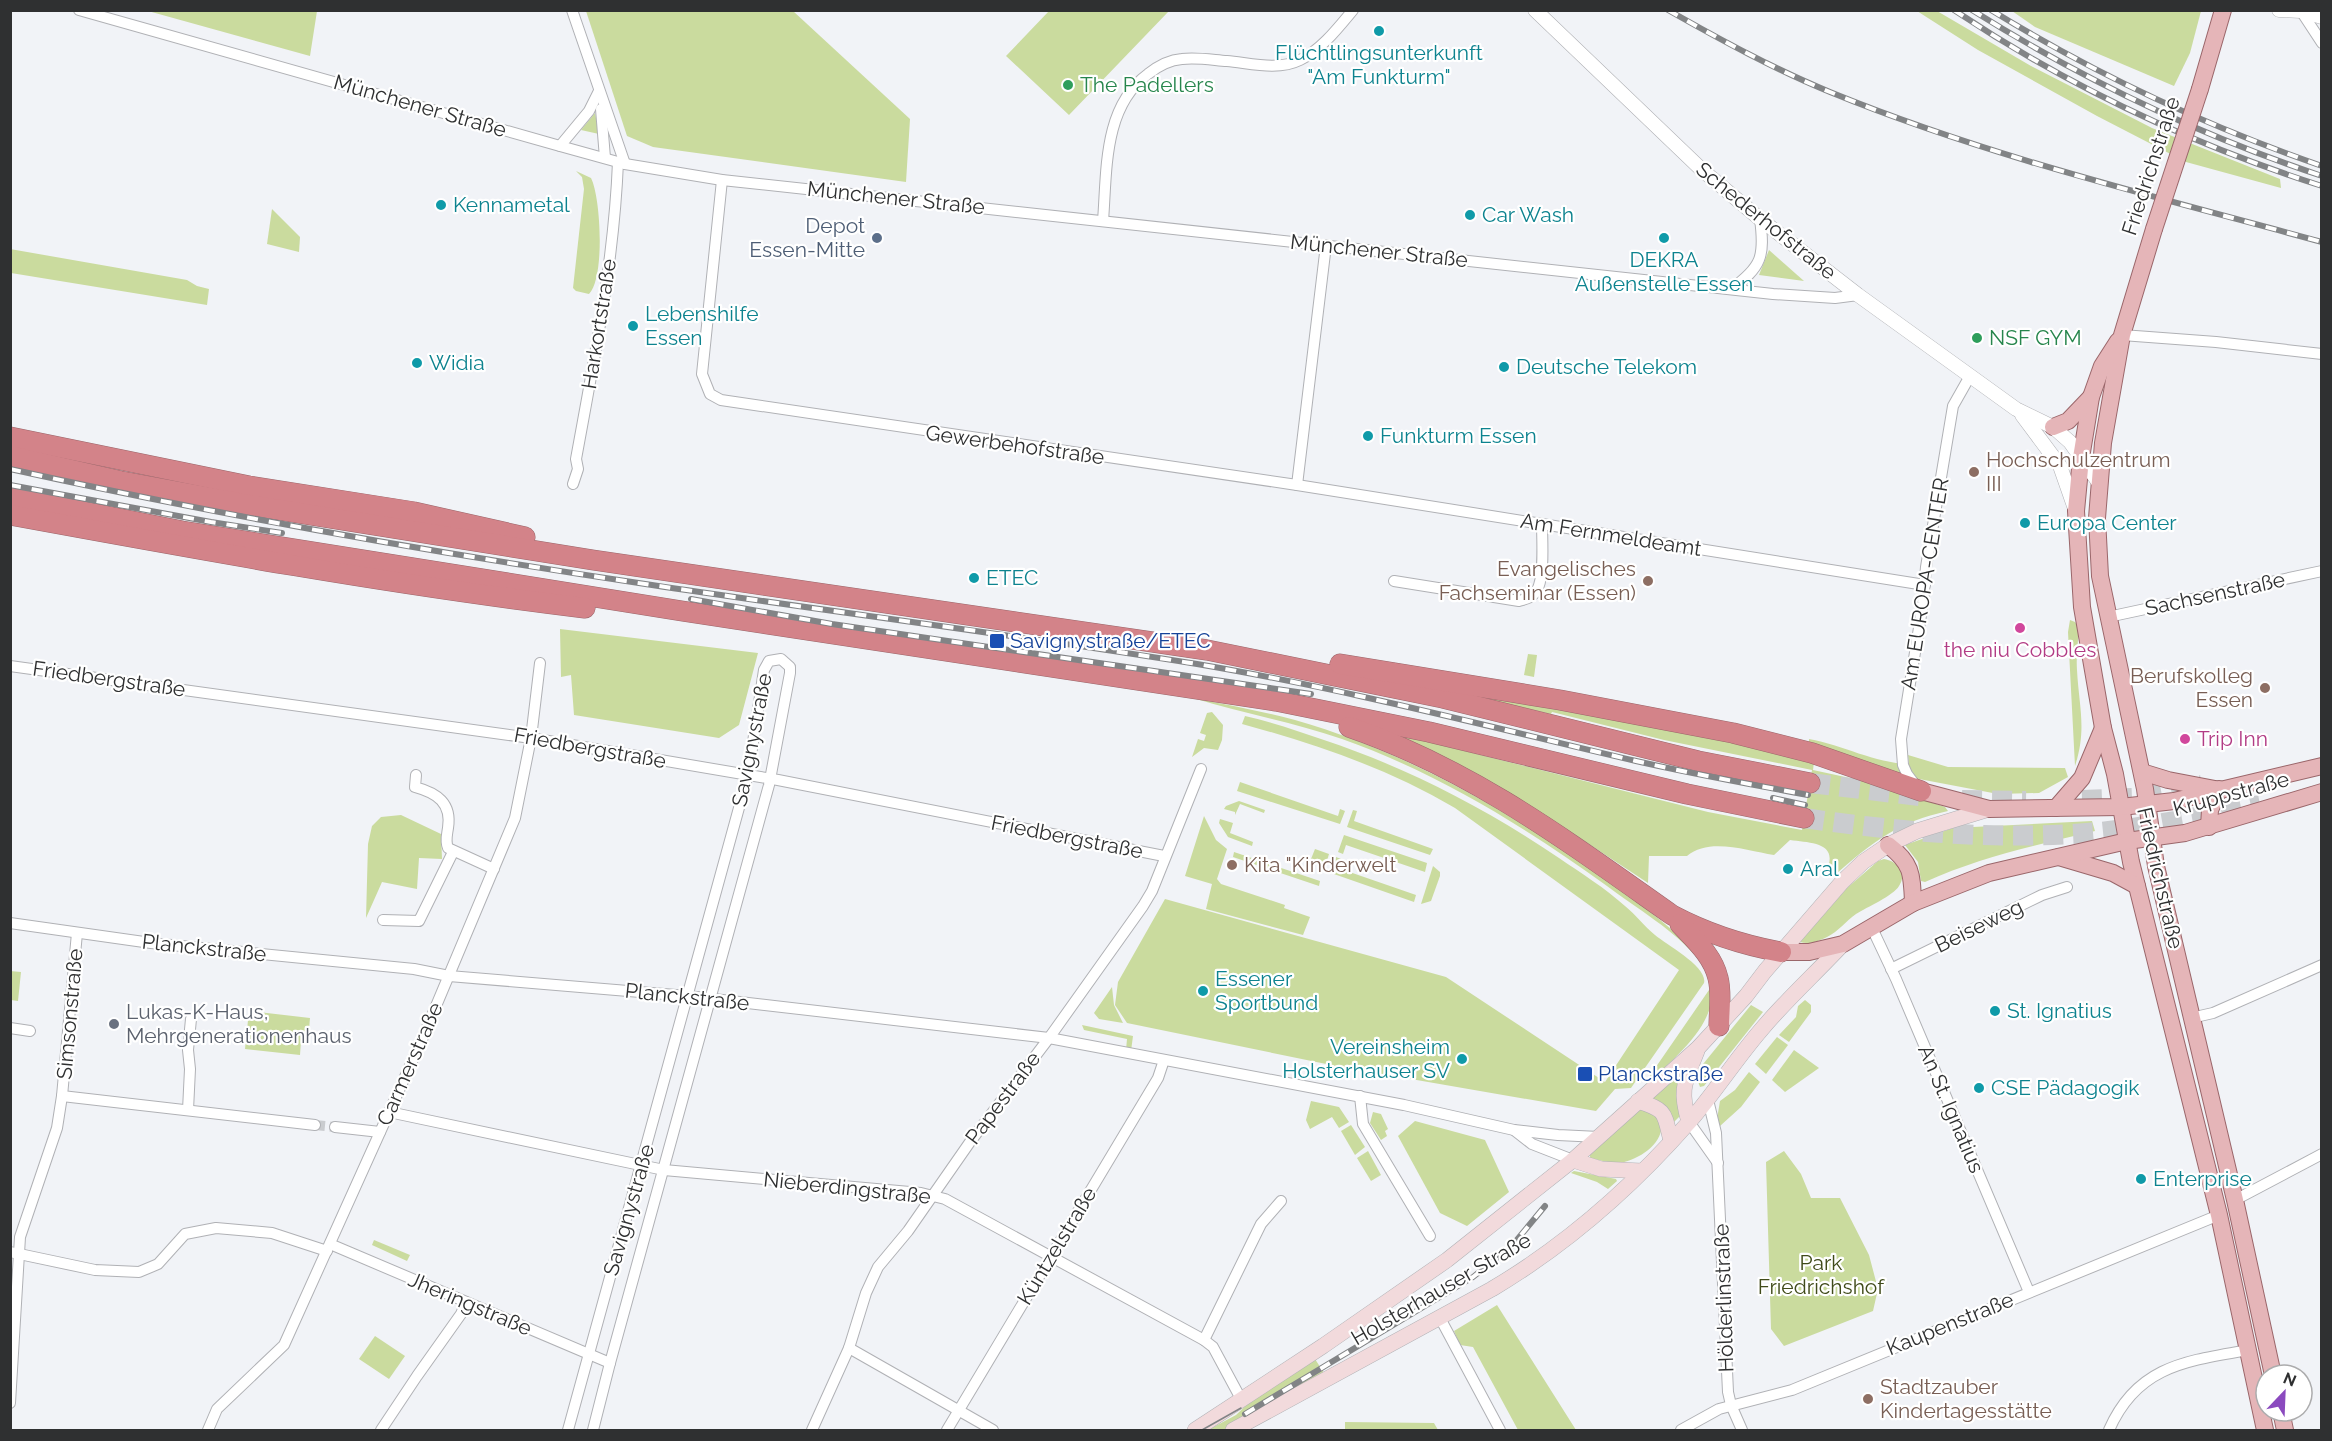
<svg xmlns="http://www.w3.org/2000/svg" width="2332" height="1441" font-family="Raleway,sans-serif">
  <rect width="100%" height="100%" fill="#f1f3f7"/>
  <g fill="#cadb9e">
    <path d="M148,11H317L310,56Z"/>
    <path d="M586,11H793L910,119L906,182L653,147L627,136Z"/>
    <path d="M1049,11V10L1169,11L1069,115L1006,56Z"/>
    <path d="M1917,11H1937L2031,66L2152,128L2280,179L2281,188L2186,162L2097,116L1978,50Z"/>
    <path d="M2012,11H2201L2190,53L2174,86L2035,27Z"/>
    <path d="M595,113L599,134L581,130Z"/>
    <path d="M576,171L591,178C601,198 605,278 589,294L576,291L573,288L584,189L582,177Z"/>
    <path d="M272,209L300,237L299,252L267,244Z"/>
    <path d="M10,249L187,280L197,286L209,289L207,305L11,273Z"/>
    <path d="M1769,250L1804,281L1759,275Z"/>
    <path d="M2070,620L2075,622L2079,628C2078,642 2076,656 2077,670C2079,707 2087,729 2075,766L2068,632Z"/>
    <path d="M560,629L758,653L739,725L719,738L574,715L571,675L561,677Z"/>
    <path d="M1528,654L1537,655L1534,677L1524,675Z"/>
    <path d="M1480,696L1815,754L1813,770L1882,785L1945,807L1948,811C1898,822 1874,841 1836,874L1826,872C1840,842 1811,843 1790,840L1774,855C1748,851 1709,837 1687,856H1649L1648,883L1563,827L1389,732L1708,812L1802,830L1812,770L1664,740L1552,712L1551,714L1480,698Z"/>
    <path d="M1193,698C1227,705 1262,711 1295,720C1406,752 1504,808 1598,874C1634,900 1674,926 1702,961L1699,960C1675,930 1637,909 1607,886C1525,827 1438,773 1342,739C1293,722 1242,713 1193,698Z"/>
    <path d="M1212,712L1223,725L1222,740L1218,750L1204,748L1192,757L1198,739L1204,741L1206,735L1200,733L1207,713Z"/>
    <path d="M1245,716C1272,722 1298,731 1324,740C1408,768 1485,808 1559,858C1581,873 1605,888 1625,906C1636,915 1644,926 1655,935C1667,945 1708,967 1704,983L1631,1088L1615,1089L1596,1111L1336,1066L1127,1023L1115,1005L1118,982L1165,899L1446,977L1605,1082L1679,970L1455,808C1389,769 1316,744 1242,724Z"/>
    <path d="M1809,739C1843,745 1874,763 1909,764L1908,755L1948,767L2065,768L2068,777L2039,793L1998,794L1898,775L1809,745Z"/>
    <path d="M1240,782L1338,816L1340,809L1345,811L1340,824L1237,791Z"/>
    <path d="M1239,801L1265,810L1264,813L1240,804L1235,815V812L1224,809L1226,806Z"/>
    <path d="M1353,810L1357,811L1354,821L1433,849L1430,855L1347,827Z"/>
    <path d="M401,815L441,834L442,859L419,858L417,889L382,882L366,918L368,844L372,826L381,817Z"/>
    <path d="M1204,816L1216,840L1227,849L1217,879L1221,884L1285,905L1284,908L1310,917L1303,935L1206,909L1212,884L1185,876Z"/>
    <path d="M1220,819L1233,823L1230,833L1253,842L1252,846L1228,837L1219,823Z"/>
    <path d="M2092,821L2095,831C2037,845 1980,857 1925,882L1921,881L1918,862L1905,845L1953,828Z"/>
    <path d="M1344,835L1427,863L1425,872L1346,845L1343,854L1338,852Z"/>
    <path d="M1315,849L1329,854L1326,864L1311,859Z"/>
    <path d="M1234,852L1320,881L1319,886L1233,857Z"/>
    <path d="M1336,857L1341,859L1338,868L1416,895L1414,902L1331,873Z"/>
    <path d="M1884,859C1897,861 1908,873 1899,886C1893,896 1867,907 1856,914C1846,921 1838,932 1827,937C1818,941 1810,945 1800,942L1847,888L1878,861Z"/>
    <path d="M1433,866L1440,872V876L1431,901L1421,904Z"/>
    <path d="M10,971L21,972L18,1001L11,1000Z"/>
    <path d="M1714,986C1713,1029 1675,1057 1646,1085L1649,1077L1709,990Z"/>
    <path d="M1112,987L1114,1005L1123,1023L1099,1019L1094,1013Z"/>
    <path d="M1805,1000L1811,1005V1012L1789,1042L1779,1035L1796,1017L1798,1006Z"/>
    <path d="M1751,1005L1763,1012L1704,1086L1700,1087L1695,1074Z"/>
    <path d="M249,1011L310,1018L308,1041H301L300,1055L245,1049Z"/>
    <path d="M1082,1025L1133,1036L1131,1051L1126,1050L1127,1039L1084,1030Z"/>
    <path d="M1777,1037L1788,1045L1766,1074L1755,1064Z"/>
    <path d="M1794,1050L1819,1068L1785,1092L1772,1080Z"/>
    <path d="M1749,1072L1760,1082L1741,1107L1720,1126L1717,1119L1720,1101L1735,1090Z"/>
    <path d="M1674,1080L1678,1082L1677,1102L1681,1115L1673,1123C1669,1108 1664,1104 1650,1100Z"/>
    <path d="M1311,1101L1339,1107L1349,1122L1339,1128L1332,1117L1310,1129L1306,1120Z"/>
    <path d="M1639,1110H1650L1659,1116C1660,1120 1661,1125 1661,1130C1659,1147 1634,1162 1618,1163C1609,1163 1599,1160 1590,1158V1155Z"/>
    <path d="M1373,1112L1381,1114L1388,1129L1385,1131L1387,1136L1381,1140L1370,1123Z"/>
    <path d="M1415,1121L1485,1140L1509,1192L1467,1226L1440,1213L1398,1136Z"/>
    <path d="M1351,1125L1365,1147L1355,1155L1341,1131Z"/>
    <path d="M1368,1151L1381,1175L1371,1181L1357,1158Z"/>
    <path d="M1784,1151L1801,1174L1811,1198H1840L1869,1255L1878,1289L1873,1311L1784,1346L1771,1329L1766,1162Z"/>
    <path d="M1574,1171L1616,1179L1617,1181L1608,1189L1597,1182L1571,1173Z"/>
    <path d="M374,1240L410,1255L407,1261L372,1245Z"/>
    <path d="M1497,1305L1576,1430H1518L1473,1347L1460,1345L1454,1331Z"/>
    <path d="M375,1336L405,1356L389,1379L359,1359Z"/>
    <path d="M1315,1359L1324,1373L1224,1430H1208L1236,1415L1256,1396Z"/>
    <path d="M1345,1422L1434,1423L1438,1430H1345Z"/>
  </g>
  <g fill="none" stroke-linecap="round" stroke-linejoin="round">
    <path stroke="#cacccf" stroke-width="10" stroke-dasharray="10 5" stroke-linecap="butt" d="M315,1125L335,1127"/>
    <g stroke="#cacccf" stroke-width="20" stroke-dasharray="20 10" stroke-linecap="butt">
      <path d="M1810,783L1927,797"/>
      <path d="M1962,800L2026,801"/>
      <path d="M2082,800L2134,798L2202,785"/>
      <path d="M1804,818C1893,831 1982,839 2072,834C2135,831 2198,816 2260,805"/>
    </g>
    <g stroke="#b0b1b5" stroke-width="12">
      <g id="minor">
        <path d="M79,10L560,146L625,164L722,180L1773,294L1835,298L1858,295"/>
        <path d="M572,10L625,164"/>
        <path d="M2301,11L2322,43"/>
        <path d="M601,109L605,158"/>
        <path d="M560,146L589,111L599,91"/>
        <path d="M722,180L702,374L710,394L721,400L1297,485L1925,585"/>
        <path d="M1103,221C1107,170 1103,107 1148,74C1158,66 1169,60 1182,59C1196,57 1213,60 1227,61C1250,63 1278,71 1300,60C1321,50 1338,28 1353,10"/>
        <path d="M1731,289C1762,267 1765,256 1760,219"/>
        <path d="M2122,335L2216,342L2322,354"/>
        <path d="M573,484L578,469L576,459C594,360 614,262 618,162"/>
        <path d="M1297,485L1326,245"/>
        <path d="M1394,581L1519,601C1526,599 1531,598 1536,592C1545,579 1542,540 1542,524"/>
        <path d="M2108,617L2322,571"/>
        <path d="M10,666L531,738L778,780L1164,856"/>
        <path d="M416,775L415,787C437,793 452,803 448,828C447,835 445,841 448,848L494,869"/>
        <path d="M1916,786L1907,774L1903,765L1901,739L1923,603L1926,567L1953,406L1970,376"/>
        <path d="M383,920L419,921L453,852"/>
        <path d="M10,923L151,943L414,969L449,976L688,996L1049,1038L1404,1105L1514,1130L1558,1135L1599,1137"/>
        <path d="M1871,926L1896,979L2029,1292"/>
        <path d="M1891,969L2042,895L2067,887"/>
        <path d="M2191,1018L2213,1013L2322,965"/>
        <path d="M10,1028L30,1031"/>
        <path d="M62,1096L315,1125"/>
        <path d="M1360,1096L1363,1124L1430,1236"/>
        <path d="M1708,1100L1716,1133L1728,1392L1731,1405L1742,1430"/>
        <path d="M188,1110L190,1069L188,1050L191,1019"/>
        <path d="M389,1112L664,1170L921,1193L945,1199L1204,1340L1213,1347L1241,1399"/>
        <path d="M1689,1122L1718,1163"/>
        <path d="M335,1127L380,1132"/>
        <path d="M1514,1130L1532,1144L1573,1160"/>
        <path d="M2235,1200L2322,1154"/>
        <path d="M330,1244L610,1363"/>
        <path d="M10,1252L95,1270L139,1272L158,1264L185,1234L216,1228L272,1233L327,1251"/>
        <path d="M1440,1318L1500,1430"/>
        <path d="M1204,1340L1261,1224L1281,1201"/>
        <path d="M849,1348L993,1430"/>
        <path d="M10,1403L20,1237L57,1128L62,1096L77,933"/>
        <path d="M208,1430L217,1409L284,1345L423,1037L515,818L531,738L540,663"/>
        <path d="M381,1430L417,1376L461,1314L466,1302"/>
        <path d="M568,1430L748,775L764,670L769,661L781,659L790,667V673L769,785L610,1363L593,1430"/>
        <path d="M812,1430L849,1348L866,1293L878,1267L908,1231L970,1142L1049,1038L1143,906L1152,891L1201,769"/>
        <path d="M947,1430L1158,1078L1164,1060"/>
        <path d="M1681,1430L1719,1409L1792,1390L2219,1215"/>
        <path d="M2109,1430C2137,1366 2186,1361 2248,1350"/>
      </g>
    </g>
    <g stroke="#b0b1b5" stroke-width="15">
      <g id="tertiary">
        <path d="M1535,10L1701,169L1760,219L1858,295L2016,409L2053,427L2070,442L2099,483"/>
        <path d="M2279,10L2301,11L2322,17"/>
        <path d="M2022,415L2060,466L2074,506"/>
      </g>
    </g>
    <g stroke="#b0b1b5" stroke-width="16">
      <g id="secondary">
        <path d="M1638,1101C1667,1110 1664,1113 1671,1141"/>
        <path d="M1689,1122C1679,1089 1685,1082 1697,1051"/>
        <path d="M1573,1160L1601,1169L1642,1171"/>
        <path d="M1195,1430L1323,1346L1447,1260L1573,1160L1698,1048L1746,996L1765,971L1842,882L1863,862L1888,845L1917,831L1989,809"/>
        <path d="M1233,1430L1492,1289C1566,1245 1633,1186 1690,1121C1715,1092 1736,1059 1761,1030C1786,1000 1816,973 1843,944"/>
      </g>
    </g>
    <g stroke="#9a666a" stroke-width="18">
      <g id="primary">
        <path d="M2200,89L2223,10"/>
        <path d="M2154,229L2122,335L2103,443L2097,518L2100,576L2145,789L2156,866L2235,1200L2273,1375"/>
        <path d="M2118,341L2102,366L2091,397L2081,458L2076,511L2082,607L2103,728L2115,774L2131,862L2219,1215L2265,1430"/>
        <path d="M2053,427L2068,421L2091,397"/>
        <path d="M2142,772L2168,780L2215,789"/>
        <path d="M1921,791L1989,809L2121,807L2174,801L2322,766"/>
        <path d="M2056,808L2082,778L2103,728"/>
        <path d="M2209,827L2210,810L2219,789"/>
        <path d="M1888,845C1912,863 1912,874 1913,903"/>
        <path d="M2059,857L2113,873L2137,886"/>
        <path d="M1781,952H1809L1843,944L1913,903L1989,873L2127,841L2185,833L2322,792"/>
        <path d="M2281,1411L2285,1430"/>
      </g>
    </g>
    <g stroke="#9a666a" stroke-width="21">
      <g id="motorway">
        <path d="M10,437L249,486L414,512L525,537"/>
        <path d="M10,456L120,481L249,505L593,560L1207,650L1443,698L1698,761L1810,783"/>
        <path d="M10,497L182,531L682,611L1276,701L1429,732L1687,794L1804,818"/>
        <path d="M10,515C201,550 392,585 585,608"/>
        <path d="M1340,664L1560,700L1733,733L1812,753L1921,791"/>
        <path d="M1349,727C1473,770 1567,841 1672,915C1708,934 1742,945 1781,952"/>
        <path d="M1680,924C1695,940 1713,956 1718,978C1722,993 1719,1011 1719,1026"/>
      </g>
    </g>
    <use href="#minor" stroke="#fff" stroke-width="10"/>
    <use href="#tertiary" stroke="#fff" stroke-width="14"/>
    <use href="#secondary" stroke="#f2dadc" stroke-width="15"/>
    <use href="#primary" stroke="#e5b5b8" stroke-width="16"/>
    <use href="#motorway" stroke="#d38389" stroke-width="20"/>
    <path stroke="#828486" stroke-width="1.5" d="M1202,1430L1241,1408"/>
    <g stroke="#828486" stroke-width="6">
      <g id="rail">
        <path d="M1668,10C1721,40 1774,69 1830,92C1989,157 2157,197 2322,242"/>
        <path d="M1954,10C2066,85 2193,145 2322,186"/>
        <path d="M1972,10C2082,79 2199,135 2322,176"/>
        <path d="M1991,10C2095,74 2206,126 2322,166"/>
        <path d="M10,469C223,516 437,553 652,585C834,612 1016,635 1197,664C1346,689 1490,727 1636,761C1693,774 1750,784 1808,795"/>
        <path d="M10,485L211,522L282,533"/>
        <path d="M691,599L832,624L1311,694"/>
        <path d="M1773,798L1805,805"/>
        <path d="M1245,1414L1473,1277L1511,1247L1545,1206"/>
      </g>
    </g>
    <use href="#rail" stroke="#fff" stroke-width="4" stroke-dasharray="11" stroke-linecap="butt"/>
    <g stroke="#9a666a" stroke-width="18" stroke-linecap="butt">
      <path id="primary-bridge" d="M2154,229L2200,89"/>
    </g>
    <use href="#primary-bridge" stroke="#e5b5b8" stroke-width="16"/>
  </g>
  <g fill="#0f9aa8" stroke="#fff" stroke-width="2">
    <circle cx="1379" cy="31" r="6"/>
    <circle cx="441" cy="205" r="6"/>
    <circle cx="1470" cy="215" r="6"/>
    <circle cx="1664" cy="238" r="6"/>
    <circle cx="633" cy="326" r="6"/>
    <circle cx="417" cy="363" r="6"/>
    <circle cx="1504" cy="367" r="6"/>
    <circle cx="1368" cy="436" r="6"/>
    <circle cx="2025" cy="523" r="6"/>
    <circle cx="974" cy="578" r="6"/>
    <circle cx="1788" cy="869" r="6"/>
    <circle cx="1203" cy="991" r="6"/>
    <circle cx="1995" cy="1011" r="6"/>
    <circle cx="1462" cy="1059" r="6"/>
    <circle cx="1979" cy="1088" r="6"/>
    <circle cx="2141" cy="1179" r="6"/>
  </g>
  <g fill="#2e9e5b" stroke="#fff" stroke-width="2">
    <circle cx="1068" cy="85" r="6"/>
    <circle cx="1977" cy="338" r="6"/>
  </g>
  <circle fill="#5c6f8a" stroke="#fff" stroke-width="2" cx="877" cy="238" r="6"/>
  <g fill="#8d6e63" stroke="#fff" stroke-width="2">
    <circle cx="1974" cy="472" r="6"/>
    <circle cx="1648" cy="581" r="6"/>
    <circle cx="2265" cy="688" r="6"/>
    <circle cx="1232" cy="865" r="6"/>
    <circle cx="1868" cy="1399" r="6"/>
  </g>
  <g fill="#d1479c" stroke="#fff" stroke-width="2">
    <circle cx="2020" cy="628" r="6"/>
    <circle cx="2185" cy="739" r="6"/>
  </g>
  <g fill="#1a4fb4" stroke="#fff" stroke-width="2">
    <rect x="989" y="633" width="16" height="16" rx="3"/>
    <rect x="1577" y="1066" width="16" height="16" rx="3"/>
  </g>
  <circle fill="#6b7280" stroke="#fff" stroke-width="2" cx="114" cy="1024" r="6"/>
  <g text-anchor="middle" stroke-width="4.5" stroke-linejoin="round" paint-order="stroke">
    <g font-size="21" fill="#0d838f" stroke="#fff" text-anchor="start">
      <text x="1379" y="60" text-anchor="middle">Flüchtlingsunterkunft<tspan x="1379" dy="24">"Am Funkturm"</tspan></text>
      <text x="453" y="212">Kennametal</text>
      <text x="1482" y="222">Car Wash</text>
      <text x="1664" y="267" text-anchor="middle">DEKRA<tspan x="1664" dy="24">Außenstelle Essen</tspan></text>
      <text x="645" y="321">Lebenshilfe<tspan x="645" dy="24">Essen</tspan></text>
      <text x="429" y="370">Widia</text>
      <text x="1516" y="374">Deutsche Telekom</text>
      <text x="1380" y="443">Funkturm Essen</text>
      <text x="2037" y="530">Europa Center</text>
      <text x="986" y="585">ETEC</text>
      <text x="1800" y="876">Aral</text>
      <text x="1215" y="986">Essener<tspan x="1215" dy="24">Sportbund</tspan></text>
      <text x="2007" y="1018">St. Ignatius</text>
      <text x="1450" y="1054" text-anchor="end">Vereinsheim<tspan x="1450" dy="24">Holsterhauser SV</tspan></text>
      <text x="1991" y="1095">CSE Pädagogik</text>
      <text x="2153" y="1186">Enterprise</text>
    </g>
    <g font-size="21" fill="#27864d" stroke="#fff" text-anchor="start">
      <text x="1080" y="92">The Padellers</text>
      <text x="1989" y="345">NSF GYM</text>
    </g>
    <g font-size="21" fill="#2f3031" stroke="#fff">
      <text transform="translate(420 106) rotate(16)" y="7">Münchener Straße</text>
      <text transform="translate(2151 166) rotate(-72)" y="7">Friedrichstraße</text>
      <text transform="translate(896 198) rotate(6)" y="7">Münchener Straße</text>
      <text transform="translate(1766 221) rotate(39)" y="7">Schederhofstraße</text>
      <text transform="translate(1379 251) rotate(6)" y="7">Münchener Straße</text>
      <text transform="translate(599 324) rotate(-81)" y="7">Harkortstraße</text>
      <text transform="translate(1015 445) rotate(8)" y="7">Gewerbehofstraße</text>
      <text transform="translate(1611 535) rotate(9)" y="7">Am Fernmeldeamt</text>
      <text transform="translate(1925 584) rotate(-81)" y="7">Am EUROPA-CENTER</text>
      <text transform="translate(2215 594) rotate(-12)" y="7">Sachsenstraße</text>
      <text transform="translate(109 679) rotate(8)" y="7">Friedbergstraße</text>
      <text transform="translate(752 740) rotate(-79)" y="7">Savignystraße</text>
      <text transform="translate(590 748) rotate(10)" y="7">Friedbergstraße</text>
      <text transform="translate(2231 794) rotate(-15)" y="7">Kruppstraße</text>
      <text transform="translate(1067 837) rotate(11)" y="7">Friedbergstraße</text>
      <text transform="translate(2160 878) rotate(77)" y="7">Friedrichstraße</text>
      <text transform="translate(1979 926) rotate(-26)" y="7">Beiseweg</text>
      <text transform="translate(204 948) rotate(6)" y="7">Planckstraße</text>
      <text transform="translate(687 997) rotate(6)" y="7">Planckstraße</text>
      <text transform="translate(70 1014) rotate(-85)" y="7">Simsonstraße</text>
      <text transform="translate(410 1064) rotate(-66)" y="7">Carmerstraße</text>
      <text transform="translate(1003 1098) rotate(-53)" y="7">Papestraße</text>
      <text transform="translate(1951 1109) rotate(67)" y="7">An St. Ignatius</text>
      <text transform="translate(847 1188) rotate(6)" y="7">Nieberdingstraße</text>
      <text transform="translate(629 1210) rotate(-74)" y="7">Savignystraße</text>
      <text transform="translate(1057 1246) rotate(-59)" y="7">Küntzelstraße</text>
      <text transform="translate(1441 1289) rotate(-30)" y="7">Holsterhauser Straße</text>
      <text transform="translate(1724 1298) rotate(-92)" y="7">Hölderlinstraße</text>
      <text transform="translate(470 1304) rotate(23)" y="7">Jheringstraße</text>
      <text transform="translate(1950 1324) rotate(-22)" y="7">Kaupenstraße</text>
    </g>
    <g font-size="21" fill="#4e5e75" stroke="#fff" text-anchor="end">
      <text x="865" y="233">Depot<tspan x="865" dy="24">Essen-Mitte</tspan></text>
    </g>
    <g font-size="21" fill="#785e54" stroke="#fff" text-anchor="start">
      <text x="1986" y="467">Hochschulzentrum<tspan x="1986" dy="24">III</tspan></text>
      <text x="1636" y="576" text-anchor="end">Evangelisches<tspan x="1636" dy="24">Fachseminar (Essen)</tspan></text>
      <text x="2253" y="683" text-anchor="end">Berufskolleg<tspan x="2253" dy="24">Essen</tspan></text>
      <text x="1244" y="872">Kita "Kinderwelt</text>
      <text x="1880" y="1394">Stadtzauber<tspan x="1880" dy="24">Kindertagesstätte</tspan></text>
    </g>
    <g font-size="21" fill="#164399" stroke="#fff" text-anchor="start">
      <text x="1010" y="648">Savignystraße/ETEC</text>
      <text x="1598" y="1081">Planckstraße</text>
    </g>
    <g font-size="21" fill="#b23c85" stroke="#fff">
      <text x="2020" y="657">the niu Cobbles</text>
      <text x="2197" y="746" text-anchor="start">Trip Inn</text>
    </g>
    <g font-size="21" fill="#5b616d" stroke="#fff" text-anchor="start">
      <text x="126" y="1019">Lukas-K-Haus,<tspan x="126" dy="24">Mehrgenerationenhaus</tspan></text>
    </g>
    <g font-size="21" fill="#404b1a" stroke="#fff">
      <text x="1821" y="1270">Park<tspan x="1821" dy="24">Friedrichshof</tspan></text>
    </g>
  </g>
  <rect width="2332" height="1441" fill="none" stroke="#2f3031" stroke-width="24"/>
  <g transform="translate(2284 1393) rotate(23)"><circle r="28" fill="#ffffff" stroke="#acacad" stroke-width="1.5"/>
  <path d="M0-4.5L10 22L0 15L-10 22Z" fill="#8b4abf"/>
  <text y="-9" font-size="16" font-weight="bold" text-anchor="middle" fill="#2f3031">N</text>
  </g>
</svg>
